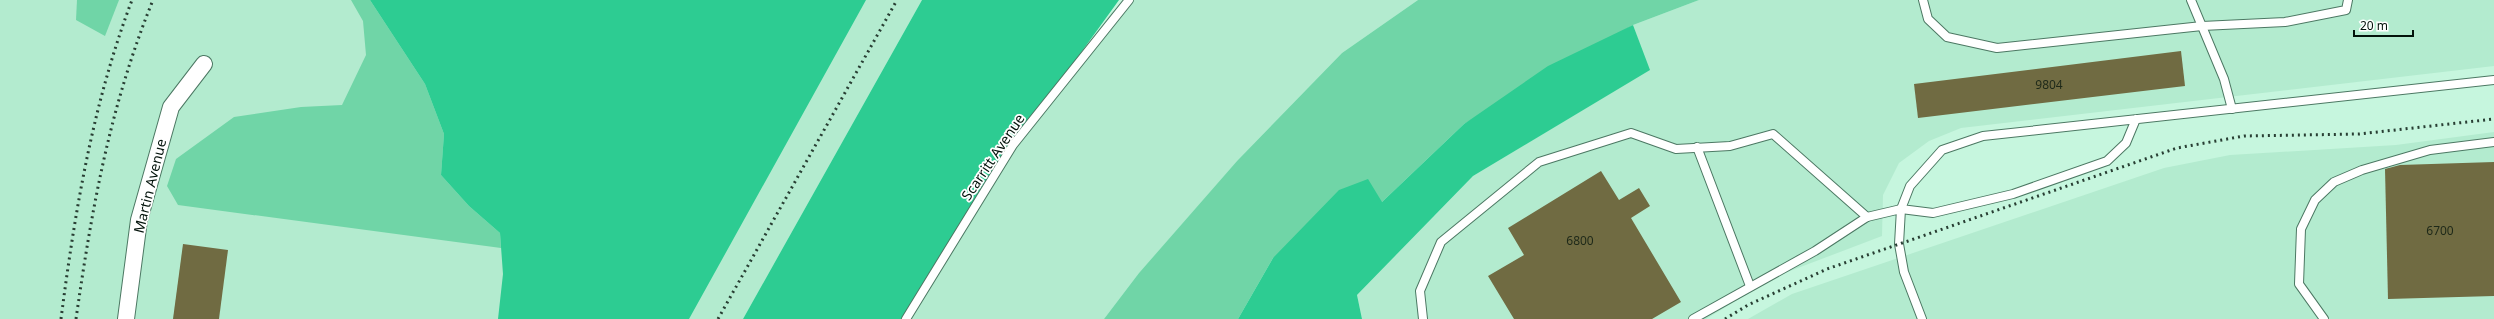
<svg xmlns="http://www.w3.org/2000/svg" width="2494" height="319" font-family="'Noto Sans',sans-serif">
  <rect width="100%" height="100%" fill="#c6f6de"/>
  <g fill="#b3ebcf">
    <path d="M0,0H922L743,319H0Z"/>
    <path d="M1128,0H1418L1342,53L1237,161L1139,273L1104,319H905L999,166L1112,12Z"/>
    <path d="M1699,0H2494V66L1961,128L1929,141L1899,163L1883,195L1882,236L1777,276L1706,319H1362L1357,295L1473,176L1649,70L1633,25Z"/>
    <path d="M2494,132V319H1748L1792,294L2164,168L2230,155L2396,145Z"/>
  </g>
  <g fill="#70d5a7">
    <path d="M77,0H119L105,36L76,20Z"/>
    <path d="M351,0H370L425,84L444,134L441,175L469,206L500,233L501,248L178,205L167,186L176,159L234,117L301,107L342,105L366,55L363,21Z"/>
    <path d="M1418,0H1699L1633,25L1464,124L1382,202L1273,258L1238,319H1104L1139,273L1237,161L1342,53Z"/>
  </g>
  <g fill="#2dcc92">
    <path d="M370,0H866L689,319H498L503,274L500,233L469,206L441,175L444,134L425,84Z"/>
    <path d="M922,0H1119L999,166L905,319H743Z"/>
    <path d="M1633,25L1650,70L1473,176L1357,295L1362,319H1238L1273,258L1339,190L1368,179L1382,202L1464,124L1548,66Z"/>
  </g>
  <g fill="#706b42">
    <path d="M2181,51L2185,86L1918,118L1914,84Z"/>
    <path d="M2494,162V296L2388,299L2385,169L2400,165Z"/>
    <path d="M1601,171L1619,200L1639,188L1650,206L1631,218L1681,302L1652,319H1514L1488,276L1524,255L1508,228Z"/>
    <path d="M183,244L228,250L219,319H173Z"/>
  </g>
  <g fill="none" stroke-linecap="round" stroke-linejoin="round">
    <g stroke="#4c7863" stroke-width="10">
      <g id="service">
        <path d="M1923,0L1928,19L1947,37L1997,48L2202,26L2285,22L2346,10L2348,0"/>
        <path d="M2191,0L2224,79L2232,109"/>
        <path d="M2136,119L2126,143L2107,161L2013,194L1933,213L1901,209L1910,186L1942,150L1983,136L2494,80"/>
        <path d="M1697,147L1750,286"/>
        <path d="M906,319L1013,145L1129,0"/>
        <path d="M1423,319L1420,291L1441,242L1539,162L1631,133L1676,149L1730,146L1773,134L1867,217"/>
        <path d="M1693,319L1815,251L1867,217L1901,209L1899,244L1904,272L1922,319"/>
        <path d="M2324,319L2299,284L2301,229L2315,200L2334,182L2362,170L2430,150L2494,142"/>
      </g>
    </g>
    <g stroke="#4c7863" stroke-width="18">
      <path id="minor" d="M126,319L139,220L171,107L204,64"/>
    </g>
    <use href="#service" stroke="#fff" stroke-width="8"/>
    <use href="#minor" stroke="#fff" stroke-width="16"/>
    <g stroke="#283e33" stroke-width="3" stroke-dasharray="2 4" stroke-linecap="butt">
      <path d="M61,319C75,210 93,103 132,0"/>
      <path d="M76,319C92,207 110,106 153,0"/>
      <path d="M718,319L897,0"/>
      <path d="M1725,319L1748,305L1827,269L2177,148L2244,136L2359,134L2494,119"/>
    </g>
  </g>
  <g text-anchor="middle" stroke-width="3.5" stroke-linejoin="round" paint-order="stroke">
    <g font-size="12" fill="#1e2919">
      <text x="2049" y="89">9804</text>
      <text x="2440" y="235">6700</text>
      <text x="1580" y="245">6800</text>
    </g>
    <g font-size="14" fill="#03130b" stroke="#fff">
      <text transform="translate(993 157) rotate(-56)" y="5">Scarritt Avenue</text>
      <text transform="translate(150 186) rotate(-76)" y="5">Martin Avenue</text>
    </g>
  </g>
  <path d="M2354 30v6h59v-6" fill="none" stroke="#03130b" stroke-width="2"/>
  <text x="2360" y="30" font-size="12" fill="#03130b" stroke="#ffffff" stroke-width="3" paint-order="stroke">20 m</text>
</svg>
